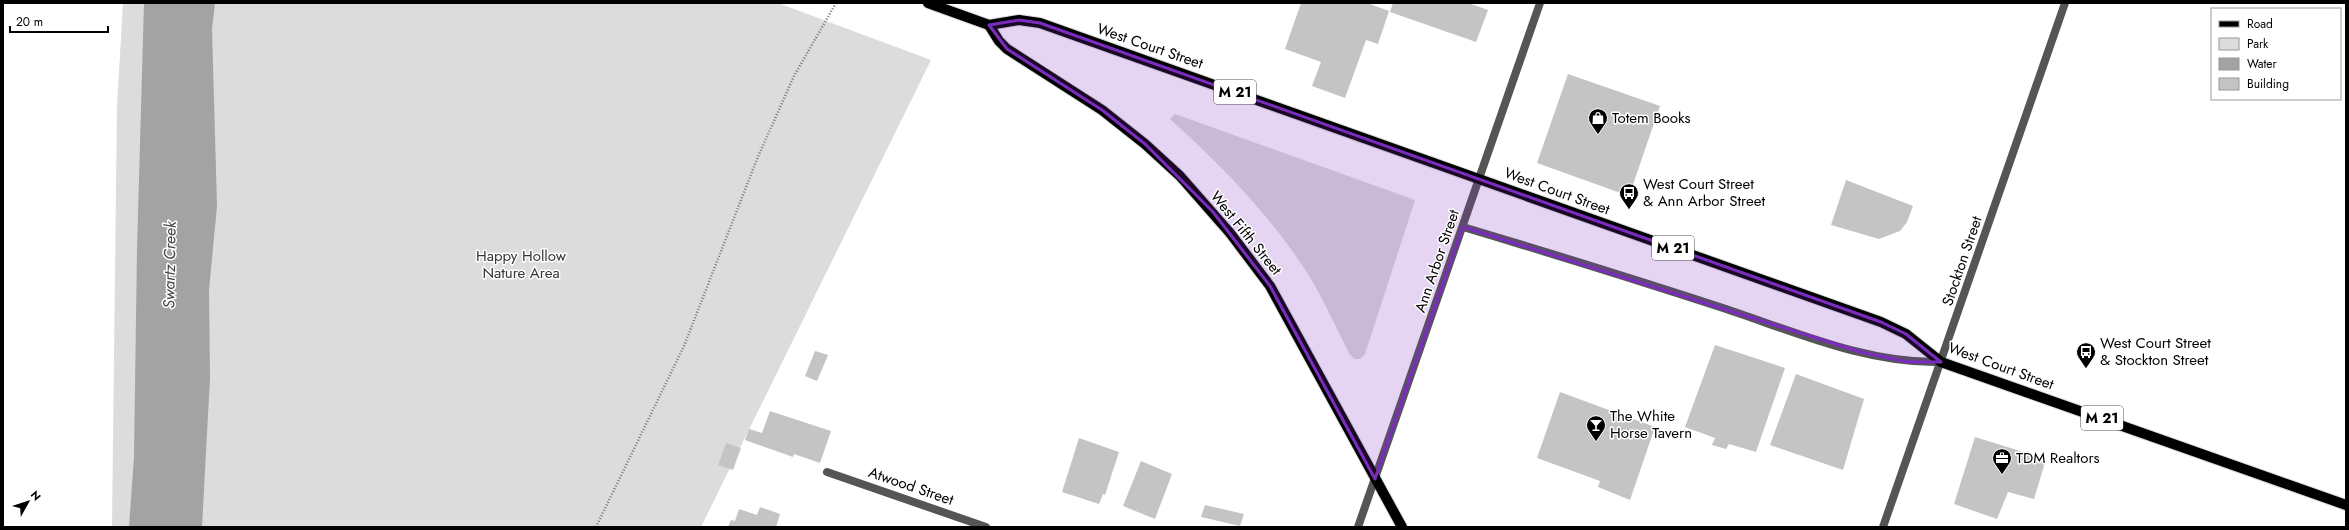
<svg xmlns="http://www.w3.org/2000/svg" width="2349" height="530" font-family="Jost,sans-serif">
  <rect width="100%" height="100%" fill="#fff"/>
  <g fill="#dcdcdc">
    <path d="M123,3H778L931,60L701,527H112L117,106Z"/>
    <path d="M1175,114L1415,200L1365,354L1360,359H1355L1350,355C1336,328 1324,300 1308,274C1270,215 1222,166 1170,119Z"/>
  </g>
  <path fill="#a3a3a3" d="M144,3H215L212,29L217,206L209,290L210,378L202,527H129L134,457L137,249Z"/>
  <g fill="#c4c4c4">
    <path d="M1301,3H1367L1389,11L1378,44L1366,40L1345,98L1312,86L1321,62L1285,49Z"/>
    <path d="M1393,3H1468L1488,10L1476,42L1390,12Z"/>
    <path d="M1568,74L1660,106L1629,196L1537,163Z"/>
    <path d="M1846,180L1913,206L1907,222L1900,231L1879,239L1831,225Z"/>
    <path d="M1715,345L1785,368L1756,452L1729,444L1726,449L1712,445L1715,438L1685,427Z"/>
    <path d="M815,351L828,355L817,381L805,376Z"/>
    <path d="M1796,374L1864,399L1843,470L1770,445Z"/>
    <path d="M1560,392L1655,427L1630,500L1598,487L1600,481L1537,458Z"/>
    <path d="M770,411L831,431L820,463L794,454L793,457L745,440L749,429L762,433Z"/>
    <path d="M1975,437L2046,459L2034,499L2008,492L1997,519L1954,504Z"/>
    <path d="M1079,438L1119,452L1105,495L1103,494L1099,504L1062,492Z"/>
    <path d="M726,443L741,448L733,470L718,465Z"/>
    <path d="M1141,461L1172,474L1155,519L1123,506Z"/>
    <path d="M1205,505L1244,514L1240,526L1201,517Z"/>
    <path d="M760,507L780,514L776,527H728L731,520L735,521L739,509L757,515Z"/>
  </g>
  <g fill="none" stroke-linecap="round" stroke-linejoin="round">
    <g stroke="#dbdbdb" stroke-width="12">
      <g id="primary">
        <path d="M928,3L989,25L1019,20L1040,23L1881,322L1906,334L1941,362L2346,505"/>
        <path d="M989,25L999,41L1007,49L1102,110L1145,144L1180,176L1230,233L1270,286L1402,527"/>
      </g>
    </g>
    <path stroke="#777" stroke-width="2.5" stroke-dasharray="1 2" stroke-linecap="butt" d="M596,527L684,346L757,159L794,76L836,3"/>
    <g stroke="#555" stroke-width="8">
      <path d="M827,472L986,527"/>
      <path d="M1883,527L2065,3"/>
    </g>
    <g stroke="#555" stroke-width="8">
      <path d="M1463,227C1550,253 1637,280 1723,308C1793,331 1866,364 1941,362"/>
      <path d="M1358,527L1540,3"/>
    </g>
    <use href="#primary" stroke="#000" stroke-width="10"/>
  </g>
  <path fill="#7b2cbf" fill-opacity="0.2" stroke="#7b2cbf" stroke-width="3" stroke-linejoin="round" d="M1019,20L1040,23L1881,322L1906,334L1941,362H1907L1860,352L1463,227L1375,479L1270,286L1213,212L1145,144L1102,110L1007,49L989,25Z"/>
  <defs>
    <g id="shop-pin" transform="scale(1)"><path d="M0 17L-7.5 6A9.5 9.5 0 1 1 7.5 6Z" fill="#000" stroke="#fff"/><path d="M-5-2.5h2.3a2.7 3.5 0 0 1 5.4 0H5L5.5 6h-11ZM-1.5-2.5h3a1.5 2.3 0 0 0-3 0Z" fill="#fff"/></g>
    <g id="bus-pin" transform="scale(1)"><path d="M0 17L-7.5 6A9.5 9.5 0 1 1 7.5 6Z" fill="#000" stroke="#fff"/><path d="M-5-6H5V4H4V6H2V4H-2V6H-4V4H-5ZM-3.5-4V0h7V-4ZM-3.5 1.2v1.5H-2V1.2ZM2 1.2v1.5H3.5V1.2Z" fill="#fff"/></g>
    <g id="bar-pin" transform="scale(1)"><path d="M0 17L-7.5 6A9.5 9.5 0 1 1 7.5 6Z" fill="#000" stroke="#fff"/><path d="M-6-5H6L.8 .8V4.5H3.5V6h-7V4.5H-.8V.8Z" fill="#fff"/></g>
    <g id="office-pin" transform="scale(1)"><path d="M0 17L-7.5 6A9.5 9.5 0 1 1 7.5 6Z" fill="#000" stroke="#fff"/><path d="M-6-3h4V-5.5h4V-3h4V5H-6ZM-1-4.5V-3h2v-1.5ZM-6 0V1H6V0Z" fill="#fff"/></g>
  </defs>
  <g fill-rule="evenodd">
    <use href="#shop-pin" x="1598" y="118"/>
    <use href="#bus-pin" x="1629" y="193"/>
    <use href="#bus-pin" x="2086" y="352"/>
    <use href="#bar-pin" x="1596" y="425"/>
    <use href="#office-pin" x="2002" y="458"/>
  </g>
  <g text-anchor="middle" stroke-width="3" stroke-linejoin="round" paint-order="stroke">
    <g fill="#fff" stroke="#4c4c4c" stroke-width="1">
      <rect x="1214" y="80" width="42" height="24" rx="3"/>
      <rect x="1652" y="236" width="42" height="24" rx="3"/>
      <rect x="2081" y="406" width="42" height="24" rx="3"/>
    </g>
    <g font-size="14" font-weight="bold" fill="#000">
      <text x="1235" y="97">M 21</text>
      <text x="1673" y="253">M 21</text>
      <text x="2102" y="423">M 21</text>
    </g>
    <g font-size="15" fill="#000" stroke="#fff">
      <text transform="translate(1150 46) rotate(19)" y="5">West Court Street</text>
      <text transform="translate(1557 191) rotate(20)" y="5">West Court Street</text>
      <text transform="translate(1246 233) rotate(51)" y="5">West Fifth Street</text>
      <text transform="translate(1437 261) rotate(-71)" y="5">Ann Arbor Street</text>
      <text transform="translate(1962 261) rotate(-71)" y="5">Stockton Street</text>
      <text transform="translate(2001 366) rotate(20)" y="5">West Court Street</text>
      <text transform="translate(911 486) rotate(19)" y="5">Atwood Street</text>
    </g>
    <g font-size="15" fill="#000" stroke="#fff" text-anchor="start">
      <text x="1612" y="123">Totem Books</text>
      <text x="1643" y="189">West Court Street<tspan x="1643" dy="17">&amp; Ann Arbor Street</tspan></text>
      <text x="2100" y="348">West Court Street<tspan x="2100" dy="17">&amp; Stockton Street</tspan></text>
      <text x="1610" y="421">The White<tspan x="1610" dy="17">Horse Tavern</tspan></text>
      <text x="2016" y="463">TDM Realtors</text>
    </g>
    <g font-size="15" fill="#333" stroke="#fff">
      <text x="521" y="261">Happy Hollow<tspan x="521" dy="17">Nature Area</tspan></text>
    </g>
    <g font-size="16" font-style="italic" fill="#444" stroke="#fff">
      <text transform="translate(169 265) rotate(-89)" y="6">Swartz Creek</text>
    </g>
  </g>
  <rect width="2349" height="530" fill="none" stroke="#000000" stroke-width="8"/>
  <rect x="2211" y="8" width="130" height="92" fill="#ffffff" stroke="#999999"/>
  <rect x="2219" y="21" width="20" height="6" fill="#000000" stroke="#999999"/>
  <text x="2247" y="28" font-size="12" fill="#000000">Road</text>
  <rect x="2219" y="38" width="20" height="12" fill="#dcdcdc" stroke="#999999"/>
  <text x="2247" y="48" font-size="12" fill="#000000">Park</text>
  <rect x="2219" y="58" width="20" height="12" fill="#a3a3a3" stroke="#999999"/>
  <text x="2247" y="68" font-size="12" fill="#000000">Water</text>
  <rect x="2219" y="78" width="20" height="12" fill="#c4c4c4" stroke="#999999"/>
  <text x="2247" y="88" font-size="12" fill="#000000">Building</text>
  <g transform="translate(28 502) rotate(51)" stroke="#ffffff" stroke-width="3" paint-order="stroke">
  <path d="M0-3L7 15L0 10L-7 15Z" fill="#000000"/>
  <text y="-6" font-size="11" font-weight="bold" text-anchor="middle" fill="#000000">N</text>
  </g>
  <path d="M10 26v6h98v-6" fill="none" stroke="#000000" stroke-width="2"/>
  <text x="16" y="26" font-size="12" fill="#000000" stroke="#ffffff" stroke-width="3" paint-order="stroke">20 m</text>
</svg>
